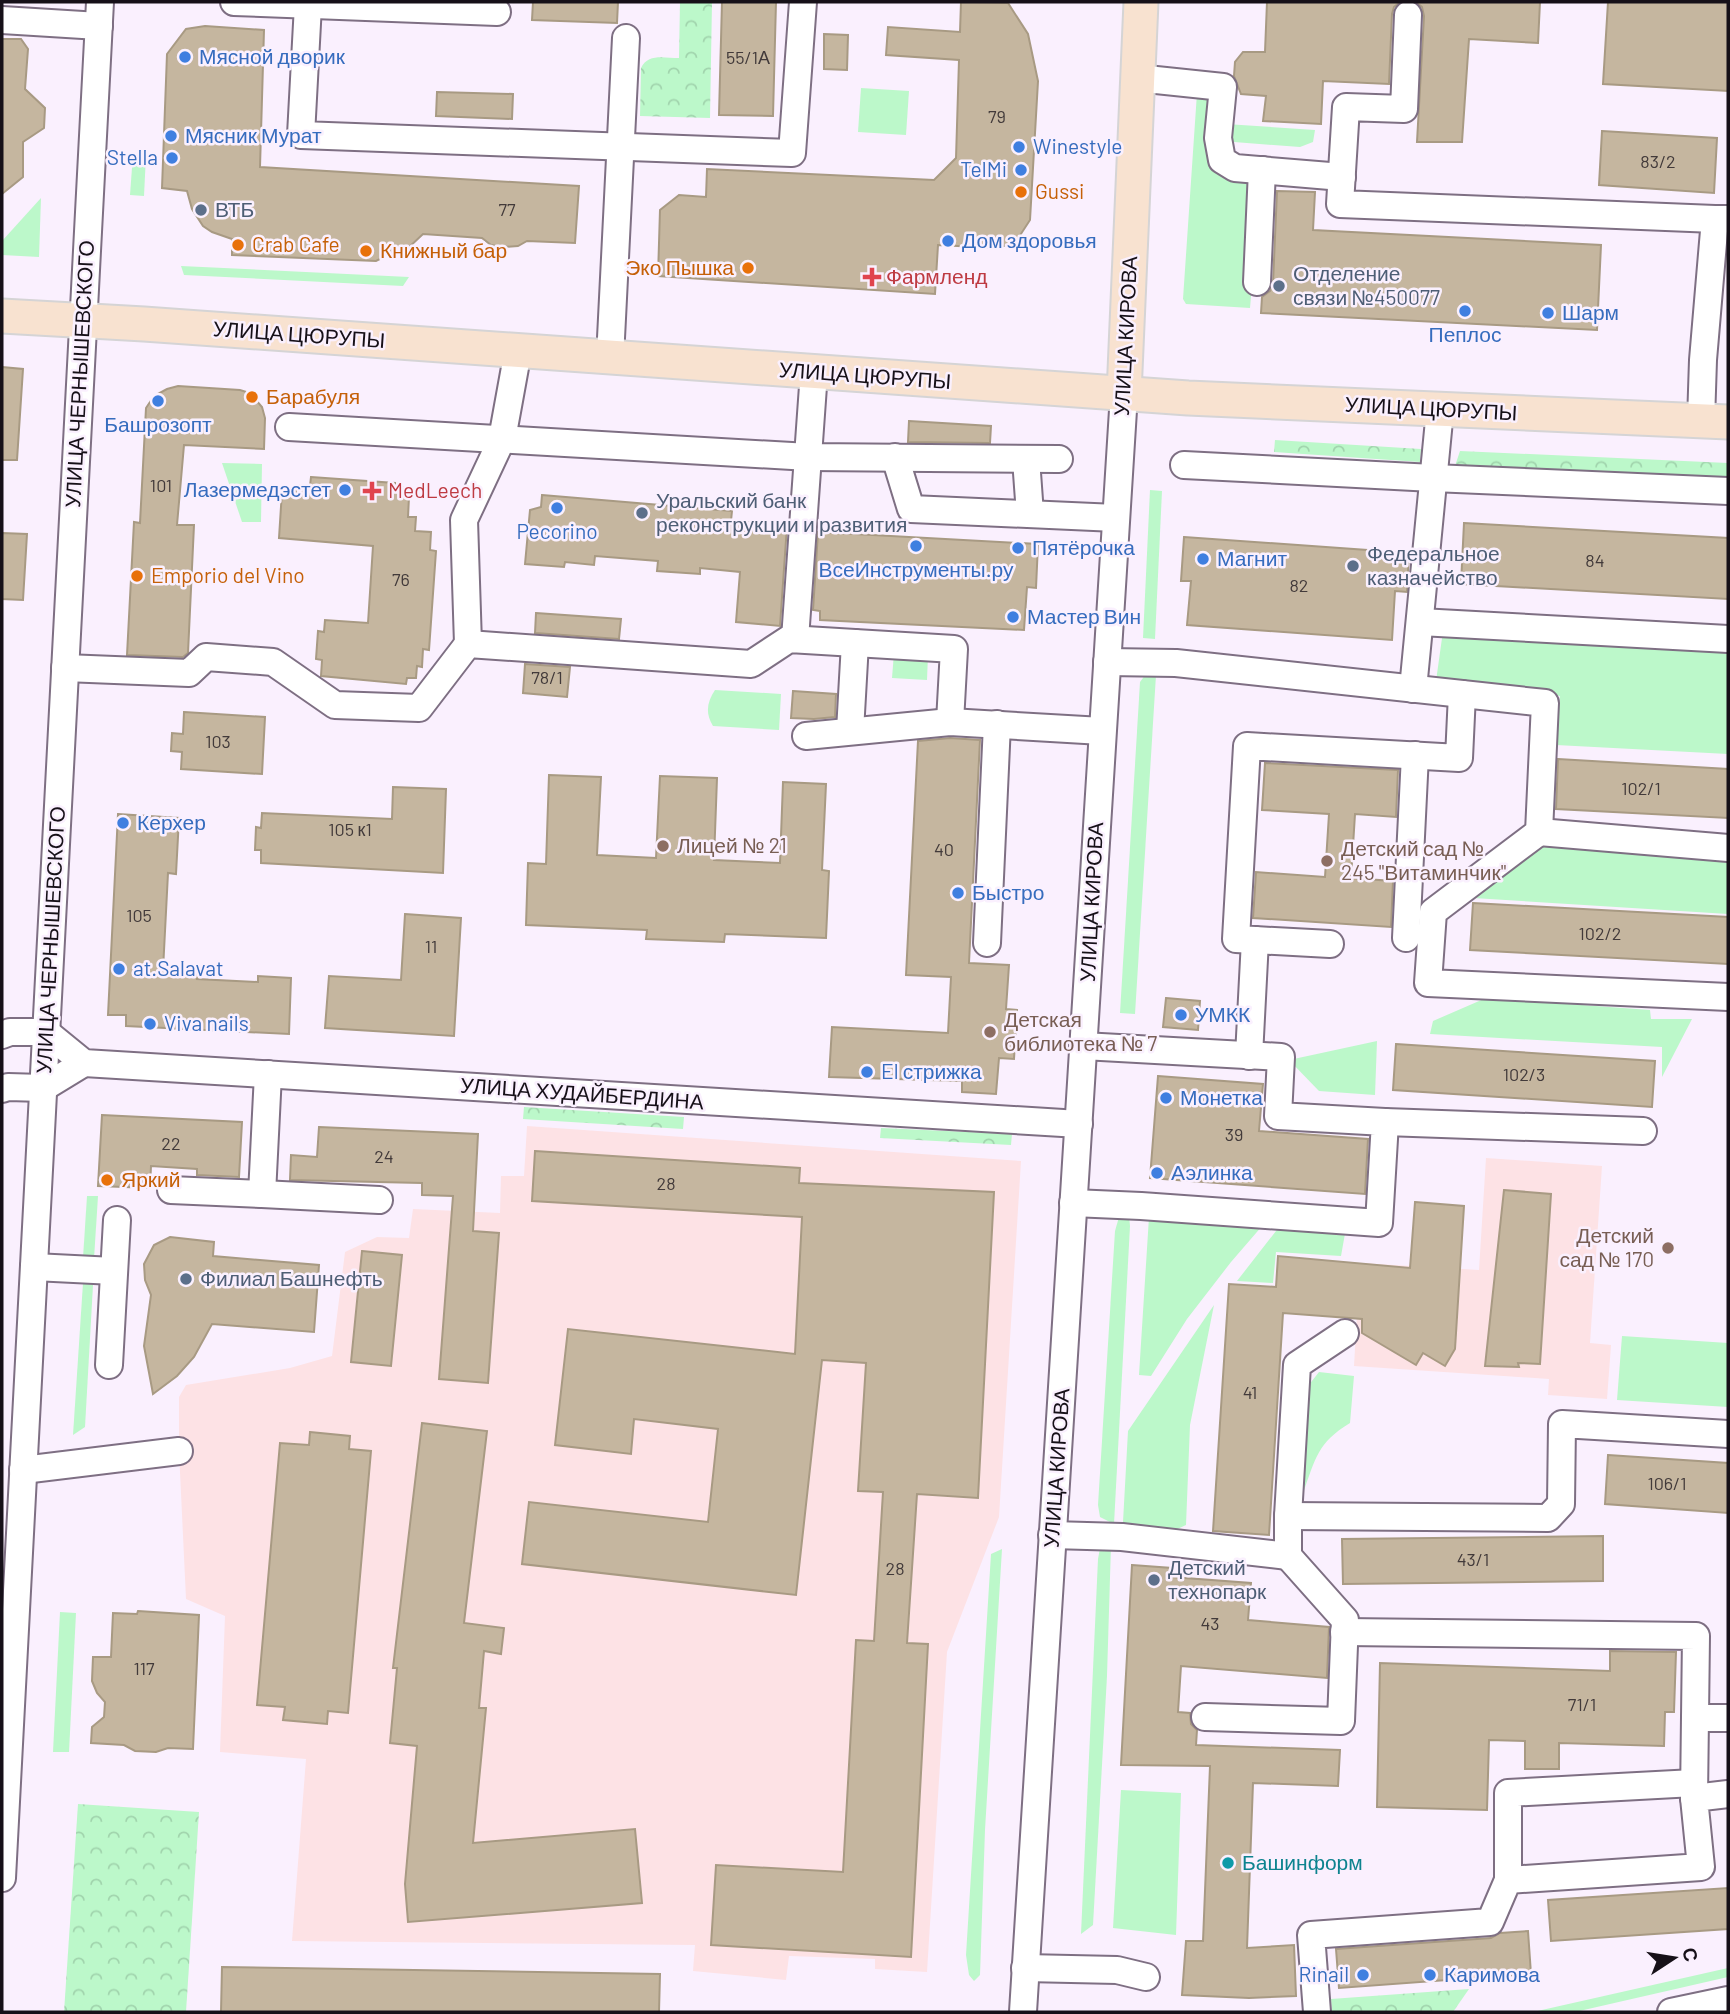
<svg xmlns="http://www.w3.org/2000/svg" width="1730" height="2014" font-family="Barlow,sans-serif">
  <defs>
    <pattern id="forest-crowns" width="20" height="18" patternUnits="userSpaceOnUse" patternTransform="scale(1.75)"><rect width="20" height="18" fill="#bcf8ca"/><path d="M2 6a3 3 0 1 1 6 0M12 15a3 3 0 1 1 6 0" fill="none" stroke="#a1d4ad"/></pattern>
  </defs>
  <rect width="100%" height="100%" fill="#faf0fe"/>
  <g fill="#fde2e5">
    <path d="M527,1126L1021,1161L999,1517L947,1652L927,1972L875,1969V1959L789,1956L786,1980L693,1971L695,1945L292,1941L306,1759L220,1752L225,1616L186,1599L179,1451V1397L186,1385L290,1368L332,1356L345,1252L377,1237L409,1238L413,1209L500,1213L501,1176H524Z"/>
    <path d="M1486,1158L1602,1166L1590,1343L1611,1345L1607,1399L1548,1395L1549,1379L1354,1366L1360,1263L1479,1270Z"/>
  </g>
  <g fill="#bcf8ca">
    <path d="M861,88L909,91L906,135L858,132Z"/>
    <path d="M1197,93L1206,94L1213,108L1208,162L1210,167L1253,182L1256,237L1250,308L1186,304L1183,299Z"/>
    <path d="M1226,124L1315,130L1313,142L1300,147L1234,142L1227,135Z"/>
    <path d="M133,154L146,155L144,196L130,195Z"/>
    <path d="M41,198L39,257L2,255V241Z"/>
    <path d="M181,266L409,277L403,286L184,275Z"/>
    <path d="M222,463L262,464L261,522H242Z"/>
    <path d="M1150,490L1162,491L1155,639L1143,638Z"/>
    <path d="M1443,631L1728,649V754L1556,745L1560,696L1436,681Z"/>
    <path d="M894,653L928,655L927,680L892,678Z"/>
    <path d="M1146,674L1156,675L1135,1014L1120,1013L1140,682Z"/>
    <path d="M715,690L781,694L779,730L713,726C705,713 707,702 715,690Z"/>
    <path d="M1539,840L1728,849V914L1473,898Z"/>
    <path d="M1486,998L1650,1010L1651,1019H1692L1662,1077V1047L1430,1034L1433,1021Z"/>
    <path d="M1377,1041L1375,1095L1319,1091L1289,1060Z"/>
    <path d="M87,1196H98L94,1259L83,1258Z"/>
    <path d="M1129,1216L1130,1226L1114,1524L1100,1517L1098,1505L1115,1231L1119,1217Z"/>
    <path d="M1149,1217L1269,1218L1231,1262L1187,1319L1151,1376L1139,1375Z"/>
    <path d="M1283,1222L1346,1228L1341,1256L1276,1252L1273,1283L1237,1281Z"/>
    <path d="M83,1283L93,1285L85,1427L73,1435Z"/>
    <path d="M1214,1305L1190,1425L1186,1525L1171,1532L1128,1526L1123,1522L1128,1431Z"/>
    <path d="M1622,1336L1728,1343V1407L1617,1400Z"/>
    <path d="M1319,1372L1354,1376L1350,1423C1317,1443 1316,1458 1303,1493L1308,1386Z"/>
    <path d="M1111,1545L1107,1676L1093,1925L1081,1934L1098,1559L1100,1548Z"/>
    <path d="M1002,1549L985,1830L980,1975L974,1981L969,1975L966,1955L991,1554Z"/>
    <path d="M60,1612L76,1613L69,1752H53Z"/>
    <path d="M1121,1790L1181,1793L1176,1935L1113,1928Z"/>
    <path d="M1728,1968V1977L1575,2012H1533Z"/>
  </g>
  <g fill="url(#forest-crowns)">
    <path d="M680,2H712L710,118L640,116L641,68C648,53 664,58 679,58Z"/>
    <path d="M1275,440L1421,449L1420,462L1274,452Z"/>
    <path d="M1460,451L1728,463V479L1455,466Z"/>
    <path d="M524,1107L684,1117L683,1129L523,1119Z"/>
    <path d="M881,1128L1012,1134L1011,1145L880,1138Z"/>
    <path d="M78,1804L199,1812L186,2012H64Z"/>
    <path d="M1469,1989L1453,2012H1332L1331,1999Z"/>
  </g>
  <g fill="#c5b69f" stroke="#a89a83" stroke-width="2">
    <path d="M533,2H618L617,23L532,20Z"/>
    <path d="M722,2H776L773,116L719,115Z"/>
    <path d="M961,2L1008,3L1028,34L1038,81L1030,220L1015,243L996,248L938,245L935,294L658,276L660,210L679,195L706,197L707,169L934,180L956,158L959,60L886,55L888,27L960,32Z"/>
    <path d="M1267,2H1400L1394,7L1392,14L1389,84L1323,81L1321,124L1263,121L1266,96L1241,94L1234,76L1235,62L1243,52H1265Z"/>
    <path d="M1416,2H1540L1538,43L1469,39L1462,142H1417L1424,16L1422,7Z"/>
    <path d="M1608,2H1728V91L1603,84Z"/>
    <path d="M205,26L264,30L260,167L579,186L575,243L527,241L518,246L503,247L491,245L482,238L423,234L406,250L394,252L376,261L232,255V239L212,232L203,226L192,209L187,191L162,188L167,54L186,29Z"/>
    <path d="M824,34L848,35L847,70L824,69Z"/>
    <path d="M2,39H21L28,49L25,89L45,108L44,128L23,142V177L2,194Z"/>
    <path d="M437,92L513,94L512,119L436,116Z"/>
    <path d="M1602,131L1717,138L1714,193L1599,185Z"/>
    <path d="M1277,191L1315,192L1313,230L1601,245L1597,330L1261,313L1262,297L1270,291L1273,283Z"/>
    <path d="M2,367L23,369L17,460H2Z"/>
    <path d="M178,386L240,390L250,393L262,407L265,418L264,449L184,445L177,525H194L188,653L183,657L127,655L134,522L140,523L146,408L154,396L167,389Z"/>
    <path d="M909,421L991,426L990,443L908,442Z"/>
    <path d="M311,477L395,483V487L405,488V497H409L408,517H416L415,531L431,532L430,550L436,551L429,650L423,649L422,667L417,666L416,678H407L406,684L321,676L322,660L316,659L318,631L324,632L325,620L368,623L373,546L279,538L282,491L296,492V485L310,486Z"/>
    <path d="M542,495L732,511L731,521L787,526L780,626L736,622L740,572L700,568V574L657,571L658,561L595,556L594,565L565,562L564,567L525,564L530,510L541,507Z"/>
    <path d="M1464,523L1728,538V599L1461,584Z"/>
    <path d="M818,532L1038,544L1036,588L1027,587L1024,630L820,620V611L813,610Z"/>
    <path d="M2,533L27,534L23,600L2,599Z"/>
    <path d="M1184,537L1409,553L1407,592L1395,591L1392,640L1187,625L1191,581H1181Z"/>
    <path d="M536,613L621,619L619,639L535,633Z"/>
    <path d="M525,664L570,667L567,697L523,693Z"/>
    <path d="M793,691L836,694L835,717L814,719L791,718Z"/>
    <path d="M184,712L265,717L262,774L181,769L182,752L171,751L172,733L183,734Z"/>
    <path d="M950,738L980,740L969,963L1009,965L1006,1009L1017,1010L1014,1059L999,1058L996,1094L962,1092V1081L829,1077L832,1027L948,1033L951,977L906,975L918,741Z"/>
    <path d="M1558,759L1728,769V818L1556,809Z"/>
    <path d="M1265,763L1398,770L1396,817L1355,814L1351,878L1393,881L1391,927L1253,918L1256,872L1325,877L1329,814L1262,810Z"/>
    <path d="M549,775L601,777L597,855L656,858L660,776L717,778L714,860L780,863L783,782L826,784L822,870L829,871L826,938L725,934L724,942L646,939L647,930L526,925L528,863L546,864Z"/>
    <path d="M393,787L446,789L443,873L261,863V850H255L256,827L261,828L262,813L392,819Z"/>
    <path d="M118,814L179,818L176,874L168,873L163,970L198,972L197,979L258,982V976L291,978L289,1034L126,1026V1015H108Z"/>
    <path d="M1473,903L1728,917V964L1470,950Z"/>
    <path d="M405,914L461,918L454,1036L325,1028L329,976L401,980Z"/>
    <path d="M1166,998L1200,1001L1198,1030L1163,1027Z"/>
    <path d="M1396,1044L1655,1061L1652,1107L1393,1090Z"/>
    <path d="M1158,1076L1263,1084L1259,1131L1368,1139L1365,1194L1150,1178Z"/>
    <path d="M102,1115L242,1122L239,1177L197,1175V1169L151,1166L150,1188L98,1186Z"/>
    <path d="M319,1127L478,1134L473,1231L499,1233L488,1383L439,1379L453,1196L422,1195V1183L290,1180L291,1155L317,1157Z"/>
    <path d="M535,1151L800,1168L799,1183L994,1192L978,1498L917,1494L907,1643L928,1644L911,1957L711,1945L716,1865L843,1872L856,1640L874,1641L883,1492L858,1491L866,1363L822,1360L796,1595L522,1564L529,1502L708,1522L718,1429L634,1419L631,1454L555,1445L568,1329L795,1354L802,1217L532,1201Z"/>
    <path d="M1504,1190L1551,1194L1540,1364L1518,1363L1519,1367L1485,1366Z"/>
    <path d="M1415,1202L1464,1206L1455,1349L1445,1366L1423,1353L1416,1365L1362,1333V1319L1283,1313L1269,1535L1213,1531L1229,1284L1276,1287L1278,1256L1410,1268Z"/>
    <path d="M170,1237L214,1242L213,1256L319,1265L314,1332L212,1324L194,1357L177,1376L153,1394L144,1346L151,1295L145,1280L144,1264L154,1245Z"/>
    <path d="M362,1251L402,1255L391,1366L351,1362Z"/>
    <path d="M422,1423L487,1431L464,1623L504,1628L501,1654L484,1651L479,1708H486L473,1843L635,1829L642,1903L408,1922L405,1884L417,1746L390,1743L397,1668H393Z"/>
    <path d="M310,1432L350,1436L349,1449L371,1451L348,1713L328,1711L327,1724L283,1720L285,1707L257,1705L280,1443L309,1445Z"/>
    <path d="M1608,1455L1728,1463V1513L1605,1504Z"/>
    <path d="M1603,1536V1581L1343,1584L1342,1539Z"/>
    <path d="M1132,1565L1172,1568V1577L1251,1583L1248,1620L1329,1627L1327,1678L1181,1666L1178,1712L1190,1713L1191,1724L1197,1730L1196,1745L1340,1750L1338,1786L1253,1783L1247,1948L1294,1945L1296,1996L1249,1998L1182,1995L1186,1941H1203L1210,1766L1121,1765Z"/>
    <path d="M138,1611L199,1615L193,1749L168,1748L156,1752L135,1751L124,1745L91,1743L92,1727L104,1717L105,1702L97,1693L92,1681L93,1657H111L113,1613L137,1614Z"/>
    <path d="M1610,1651L1676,1652L1674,1712H1665L1664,1746L1559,1743V1769H1525V1741L1489,1740L1487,1810L1377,1807L1380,1663L1610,1671Z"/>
    <path d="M1728,1888V1929L1551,1941L1548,1900Z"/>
    <path d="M1528,1931L1531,1974L1339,1988L1336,1949L1491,1938L1500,1933Z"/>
    <path d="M222,1967L660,1974L659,2012H221Z"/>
  </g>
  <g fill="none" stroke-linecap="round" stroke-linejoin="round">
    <g stroke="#7e6f83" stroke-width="30">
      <g id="minor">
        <path d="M234,2L497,12"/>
        <path d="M308,5L301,135L792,153L803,2"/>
        <path d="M1408,15L1404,109L1346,107L1340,204L1715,219"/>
        <path d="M2,20L99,26"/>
        <path d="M1137,78L1223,87L1218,138L1222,160L1235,168L1342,177"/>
        <path d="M1257,282L1262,170"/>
        <path d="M610,358L626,38"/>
        <path d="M1701,421L1703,360L1715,219H1728"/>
        <path d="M289,427L809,457L1059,459"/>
        <path d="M895,457L911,509L1116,518"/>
        <path d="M1026,459L1030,514"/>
        <path d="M1184,465L1433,478L1728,491"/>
        <path d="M1420,622L1728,639"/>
        <path d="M795,639L814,372"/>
        <path d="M468,644L464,520L502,439L518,351"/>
        <path d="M1107,662L1176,663L1545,703L1539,832L1433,912L1428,983L1728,997"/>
        <path d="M65,668L189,673L206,657L273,662L335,705L419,708L468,644L751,664L789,639L954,649L950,722"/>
        <path d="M1413,689L1440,410"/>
        <path d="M850,731L855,643"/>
        <path d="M806,736L950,722L1102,731"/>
        <path d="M1539,832L1728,848"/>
        <path d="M1406,938L1415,755"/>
        <path d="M1255,940L1236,939L1247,746L1459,758L1462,694"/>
        <path d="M987,943L997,724"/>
        <path d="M2,1035L10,1032H46L84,1063L1079,1124"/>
        <path d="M1249,1056L1255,940L1330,944"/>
        <path d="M2,1089L8,1087L43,1088L84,1063"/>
        <path d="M1385,1122L1643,1131"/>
        <path d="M171,1190L262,1194L268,1074"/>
        <path d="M262,1194L379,1200"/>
        <path d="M1073,1203L1141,1206L1379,1223L1385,1122L1278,1116L1281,1057L1083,1046"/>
        <path d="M34,1267L114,1271"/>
        <path d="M109,1365L117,1220"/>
        <path d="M23,1470L179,1451"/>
        <path d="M1288,1516L1548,1518L1561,1504L1562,1424L1728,1434"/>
        <path d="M1052,1535L1122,1537L1288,1556V1516L1297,1365L1345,1333"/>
        <path d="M1344,1632L1696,1636L1694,1798"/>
        <path d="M1205,1717L1341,1721L1345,1620L1288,1556"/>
        <path d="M1695,1718H1728"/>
        <path d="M2,1878L100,2"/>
        <path d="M1508,1880V1793L1694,1783"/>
        <path d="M1025,1968L1117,1970L1146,1977"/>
        <path d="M1023,2012L1124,394"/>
        <path d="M1317,2012L1311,1935L1490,1922L1508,1880L1701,1867L1694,1798L1728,1794"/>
        <path d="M1671,2012L1728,2000"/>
      </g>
    </g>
    <g stroke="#d5d4d5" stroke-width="37">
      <g id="major">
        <path d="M2,316L144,324L1188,398L1728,422"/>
        <path d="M1124,394L1141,2"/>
      </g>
    </g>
    <use href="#minor" stroke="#fff" stroke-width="26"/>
    <use href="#major" stroke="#f8e2d0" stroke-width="33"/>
  </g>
  <g fill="#3f7fe0" stroke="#faf0fe" stroke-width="2.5">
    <circle cx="185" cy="57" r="7"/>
    <circle cx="171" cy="136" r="7"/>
    <circle cx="1019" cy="147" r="7"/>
    <circle cx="172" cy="158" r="7"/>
    <circle cx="1021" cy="170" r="7"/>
    <circle cx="948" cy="241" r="7"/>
    <circle cx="1465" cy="311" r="7"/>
    <circle cx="1548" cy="313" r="7"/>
    <circle cx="158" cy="401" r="7"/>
    <circle cx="345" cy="490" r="7"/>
    <circle cx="557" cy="508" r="7"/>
    <circle cx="916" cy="546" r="7"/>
    <circle cx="1018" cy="548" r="7"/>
    <circle cx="1203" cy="559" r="7"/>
    <circle cx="1013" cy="617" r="7"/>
    <circle cx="123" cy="823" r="7"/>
    <circle cx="958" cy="893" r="7"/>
    <circle cx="119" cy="969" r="7"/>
    <circle cx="1181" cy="1015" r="7"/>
    <circle cx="150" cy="1024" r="7"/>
    <circle cx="867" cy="1072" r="7"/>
    <circle cx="1166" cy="1098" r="7"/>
    <circle cx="1157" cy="1173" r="7"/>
    <circle cx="1363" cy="1975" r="7"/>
    <circle cx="1430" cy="1975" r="7"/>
  </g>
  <g fill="#e8710a" stroke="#faf0fe" stroke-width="2.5">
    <circle cx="1021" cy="192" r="7"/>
    <circle cx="238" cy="245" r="7"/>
    <circle cx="366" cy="251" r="7"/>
    <circle cx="748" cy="268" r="7"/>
    <circle cx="252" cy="397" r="7"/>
    <circle cx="137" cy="576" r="7"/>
    <circle cx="107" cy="1180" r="7"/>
  </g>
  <g fill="#5c6f8a" stroke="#faf0fe" stroke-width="2.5">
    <circle cx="201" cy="210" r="7"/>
    <circle cx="1279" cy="286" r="7"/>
    <circle cx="642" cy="513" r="7"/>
    <circle cx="1353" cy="566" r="7"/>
    <circle cx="186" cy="1279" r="7"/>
    <circle cx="1154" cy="1580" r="7"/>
  </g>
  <g fill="#e0444e" stroke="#faf0fe" stroke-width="2.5">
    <path d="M868.5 266.5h7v7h7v7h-7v7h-7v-7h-7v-7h7z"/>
    <path d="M368.5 480.5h7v7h7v7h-7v7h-7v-7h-7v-7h7z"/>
  </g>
  <g fill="#8d6e63" stroke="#faf0fe" stroke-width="2.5">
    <circle cx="663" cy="846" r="7"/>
    <circle cx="1327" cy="861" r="7"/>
    <circle cx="990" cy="1032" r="7"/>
    <circle cx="1668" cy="1248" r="7"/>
  </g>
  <circle fill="#0f9aa8" stroke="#faf0fe" stroke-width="2.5" cx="1228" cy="1863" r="7"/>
  <g text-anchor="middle" stroke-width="5" stroke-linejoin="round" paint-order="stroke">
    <g font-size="18" fill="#423a3a">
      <text x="748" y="64">55/1А</text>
      <text x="997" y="123">79</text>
      <text x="1658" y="168">83/2</text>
      <text x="507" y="216">77</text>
      <text x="161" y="492">101</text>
      <text x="1595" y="567">84</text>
      <text x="401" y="586">76</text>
      <text x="1299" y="592">82</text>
      <text x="547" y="684">78/1</text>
      <text x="218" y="748">103</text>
      <text x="1641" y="795">102/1</text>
      <text x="350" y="836">105 к1</text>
      <text x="944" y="856">40</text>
      <text x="139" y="922">105</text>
      <text x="1600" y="940">102/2</text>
      <text x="431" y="953">11</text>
      <text x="1524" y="1081">102/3</text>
      <text x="1234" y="1141">39</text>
      <text x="171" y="1150">22</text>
      <text x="384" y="1163">24</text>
      <text x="666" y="1190">28</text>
      <text x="1250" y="1399">41</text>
      <text x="1667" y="1490">106/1</text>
      <text x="1473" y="1566">43/1</text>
      <text x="895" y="1575">28</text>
      <text x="1210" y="1630">43</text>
      <text x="144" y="1675">117</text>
      <text x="1582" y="1711">71/1</text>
    </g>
    <g font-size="21" fill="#366cbe" stroke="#faf0fe" text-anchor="start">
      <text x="199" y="64">Мясной дворик</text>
      <text x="185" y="143">Мясник Мурат</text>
      <text x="1033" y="154">Winestyle</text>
      <text x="158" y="165" text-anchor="end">Stella</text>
      <text x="1007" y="177" text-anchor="end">TelMi</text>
      <text x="962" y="248">Дом здоровья</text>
      <text x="1562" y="320">Шарм</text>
      <text x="1465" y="342" text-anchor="middle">Пеплос</text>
      <text x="158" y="432" text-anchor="middle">Башрозопт</text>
      <text x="331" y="497" text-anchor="end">Лазермедэстет</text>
      <text x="557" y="539" text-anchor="middle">Pecorino</text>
      <text x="1032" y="555">Пятёрочка</text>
      <text x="1217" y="566">Магнит</text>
      <text x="916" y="577" text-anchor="middle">ВсеИнструменты.ру</text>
      <text x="1027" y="624">Мастер Вин</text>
      <text x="137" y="830">Керхер</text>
      <text x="972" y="900">Быстро</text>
      <text x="133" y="976">at.Salavat</text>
      <text x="1195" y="1022">УМКК</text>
      <text x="164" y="1031">Viva nails</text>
      <text x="881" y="1079">El стрижка</text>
      <text x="1180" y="1105">Монетка</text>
      <text x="1171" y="1180">Аэлинка</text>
      <text x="1349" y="1982" text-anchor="end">Rinail</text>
      <text x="1444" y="1982">Каримова</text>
    </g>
    <g font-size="21" fill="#c56008" stroke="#faf0fe" text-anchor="start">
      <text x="1035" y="199">Gussi</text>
      <text x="252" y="252">Crab Cafe</text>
      <text x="380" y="258">Книжный бар</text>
      <text x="734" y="275" text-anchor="end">Эко Пышка</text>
      <text x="266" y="404">Барабуля</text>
      <text x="151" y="583">Emporio del Vino</text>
      <text x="121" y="1187">Яркий</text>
    </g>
    <g font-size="21" fill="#4e5e75" stroke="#faf0fe" text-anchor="start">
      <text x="215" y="217">ВТБ</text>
      <text x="1293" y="281">Отделение<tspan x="1293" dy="24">связи №450077</tspan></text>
      <text x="656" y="508">Уральский банк<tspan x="656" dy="24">реконструкции и развития</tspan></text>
      <text x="1367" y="561">Федеральное<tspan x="1367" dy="24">казначейство</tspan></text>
      <text x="200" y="1286">Филиал Башнефть</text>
      <text x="1168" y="1575">Детский<tspan x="1168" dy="24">технопарк</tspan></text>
    </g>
    <g font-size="21" fill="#be3a42" stroke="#faf0fe" text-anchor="start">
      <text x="886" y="284">Фармленд</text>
      <text x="388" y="498">MedLeech</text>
    </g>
    <g font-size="21" fill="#161018" stroke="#faf0fe">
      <text transform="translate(299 335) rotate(4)" y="7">УЛИЦА ЦЮРУПЫ</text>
      <text transform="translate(1126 336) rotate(-87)" y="7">УЛИЦА КИРОВА</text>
      <text transform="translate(80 374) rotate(-87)" y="7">УЛИЦА ЧЕРНЫШЕВСКОГО</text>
      <text transform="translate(865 376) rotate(4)" y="7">УЛИЦА ЦЮРУПЫ</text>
      <text transform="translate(1431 409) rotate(3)" y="7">УЛИЦА ЦЮРУПЫ</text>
      <text transform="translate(1092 902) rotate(-87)" y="7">УЛИЦА КИРОВА</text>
      <text transform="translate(51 940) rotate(-87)" y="7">УЛИЦА ЧЕРНЫШЕВСКОГО</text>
      <text transform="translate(582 1094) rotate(4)" y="7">УЛИЦА ХУДАЙБЕРДИНА</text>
      <text transform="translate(1057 1468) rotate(-86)" y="7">УЛИЦА КИРОВА</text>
    </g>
    <g font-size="21" fill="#785e54" stroke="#faf0fe" text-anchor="start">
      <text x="677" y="853">Лицей № 21</text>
      <text x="1341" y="856">Детский сад №<tspan x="1341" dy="24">245 "Витаминчик"</tspan></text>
      <text x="1004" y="1027">Детская<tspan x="1004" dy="24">библиотека № 7</tspan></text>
      <text x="1654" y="1243" text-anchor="end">Детский<tspan x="1654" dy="24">сад № 170</tspan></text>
    </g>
    <g font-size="21" fill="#0d838f" stroke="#faf0fe" text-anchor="start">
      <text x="1242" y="1870">Башинформ</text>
    </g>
  </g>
  <rect width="1730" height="2014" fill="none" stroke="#161018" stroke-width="7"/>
  <g transform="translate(1674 1958) rotate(78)" stroke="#faf0fe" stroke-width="5" paint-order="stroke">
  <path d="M0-5L12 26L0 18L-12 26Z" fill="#161018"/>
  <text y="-10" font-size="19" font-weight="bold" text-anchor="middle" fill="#161018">С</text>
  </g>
</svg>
